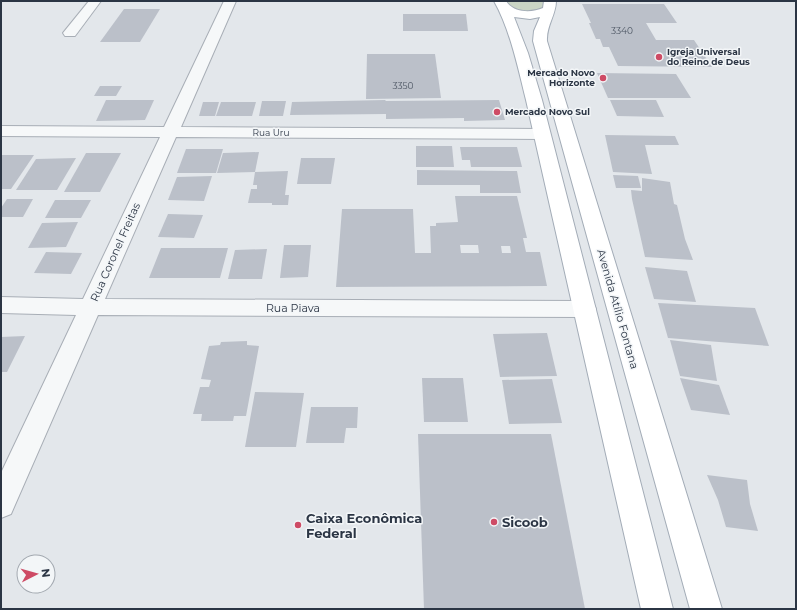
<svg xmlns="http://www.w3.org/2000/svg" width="797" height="610" font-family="Montserrat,sans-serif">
  <rect width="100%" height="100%" fill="#e3e7eb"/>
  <path fill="#cad5c5" d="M505,1H544V7C534,15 520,11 509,8Z"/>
  <g fill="#bbc0c9" fill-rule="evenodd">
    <path d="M582,4H664L677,23H646L656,40H694L712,67L618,66L609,47H603L600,39H596L589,23H591Z"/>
    <path d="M124,9H160L140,42H100Z"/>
    <path d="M403,14H466L468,31H403Z"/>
    <path d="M367,54H435L441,98L366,99Z"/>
    <path d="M597,73L676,74L691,98H608Z"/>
    <path d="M100,86H122L116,96H94Z"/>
    <path d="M106,100H154L145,120L96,121Z"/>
    <path d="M385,100L386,101L499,100L505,120L464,121V118L386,119V114L290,115L292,102Z"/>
    <path d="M610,100H656L664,117L617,116Z"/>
    <path d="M262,101H286L283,116H259Z"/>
    <path d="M203,102H219L215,116H199Z"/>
    <path d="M221,102H256L252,116H216Z"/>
    <path d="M605,135L675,136L679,145H645L652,174L613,172Z"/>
    <path d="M416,146H452L454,167H416Z"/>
    <path d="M460,147H517L522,167H471L470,160H462Z"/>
    <path d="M186,149H223L216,173H177Z"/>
    <path d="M259,152L255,172L217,173L223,153Z"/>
    <path d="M86,153H121L100,192H64Z"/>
    <path d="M1,155H34L11,189H1Z"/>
    <path d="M76,158L57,190H16L36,159Z"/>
    <path d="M301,158H335L331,184H297Z"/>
    <path d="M417,170L517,171L521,193H480V185H417Z"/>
    <path d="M288,171L285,195H289L288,205H272V203H248L251,189H257V185H253L255,172Z"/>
    <path d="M613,175L638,176L641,188H616Z"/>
    <path d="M212,176L204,201L168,200L177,177Z"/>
    <path d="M642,178L670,182L674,204L677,205L685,239L693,260L645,257L632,199L631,190L642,191Z"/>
    <path d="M455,196H517L527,238H523L526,252H540L547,286L336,287L342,209H413L415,253H431L430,226H436V223L458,222ZM460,245H478L479,253H461ZM501,246H510L511,253H502Z"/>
    <path d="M7,199H33L23,217H1V208Z"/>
    <path d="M55,200H91L81,218H45Z"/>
    <path d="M168,214L203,215L194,238L158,237Z"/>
    <path d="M78,222L66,247L28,248L42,223Z"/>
    <path d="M284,245H311L308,277L280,278Z"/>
    <path d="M161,248H228L220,278H149Z"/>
    <path d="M267,249L262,279H228L235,250Z"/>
    <path d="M46,252L82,253L71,274L34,273Z"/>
    <path d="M645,267L687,271L696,302L654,299Z"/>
    <path d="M658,303L755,308L769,346L668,338Z"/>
    <path d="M547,333L557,376L500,377L493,334Z"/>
    <path d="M25,336L7,372H1V337Z"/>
    <path d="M670,340L711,345L717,381L680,376Z"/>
    <path d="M247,341V345L259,346L246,416H234L233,421H201L202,414H193L200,387H209L211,380L201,379L209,346L220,345L221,342Z"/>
    <path d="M422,378H463L468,422H424Z"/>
    <path d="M680,378L719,385L730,415L691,410Z"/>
    <path d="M552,379L562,423L509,424L502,380Z"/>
    <path d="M255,392L304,393L296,447H245Z"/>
    <path d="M311,407H358L357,428H346L344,443H306Z"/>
    <path d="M418,434H551L585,609H424Z"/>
    <path d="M707,475L747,480L750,504L758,531L726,527L718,500Z"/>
  </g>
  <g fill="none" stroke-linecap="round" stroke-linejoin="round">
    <g stroke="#a8aeb6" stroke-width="2">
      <g id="minor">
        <path d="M89,1H101L75,36H65L63,33Z"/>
        <path d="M224,1H236L181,127L541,129L547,130L549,134L547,138L541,139L176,137L105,299L585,301L593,303L596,309L593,315L585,317L98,315L11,514L1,518V473L76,315L1,313V297L83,299L160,137L1,136V126L164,127Z"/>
      </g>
    </g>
    <g stroke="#a3acb7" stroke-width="2">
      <path id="major" d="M494,1H506C513,13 532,13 543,8L544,1H556C556,15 546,26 547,41L722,609H690L533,41L534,31L540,17L530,19L514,17L528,53L542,100L673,609H641L526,100C518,68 510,29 494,1Z"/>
    </g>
    <use href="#minor" fill="#f6f8f9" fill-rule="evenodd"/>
    <use href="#major" fill="#fff" fill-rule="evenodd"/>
  </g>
  <g fill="#ce4b65" stroke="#f3f6f8" stroke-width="1.5">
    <circle cx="659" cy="57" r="4"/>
    <circle cx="603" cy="78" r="4"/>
    <circle cx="497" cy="112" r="4"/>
    <circle cx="494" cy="522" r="4"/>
    <circle cx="298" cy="525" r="4"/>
  </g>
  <g text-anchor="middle" stroke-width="3" stroke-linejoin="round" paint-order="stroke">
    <g font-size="9" fill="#4f5865">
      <text x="622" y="34">3340</text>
      <text x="403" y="89">3350</text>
    </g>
    <g font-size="9" font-weight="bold" fill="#2b3544" stroke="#f3f6f8" text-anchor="start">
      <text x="667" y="55">Igreja Universal<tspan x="667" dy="10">do Reino de Deus</tspan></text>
      <text x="595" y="76" text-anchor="end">Mercado Novo<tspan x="595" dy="10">Horizonte</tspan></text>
      <text x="505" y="115">Mercado Novo Sul</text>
    </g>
    <g font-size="9" fill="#2b3544" stroke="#f3f6f8">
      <text x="271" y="136">Rua Uru</text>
    </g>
    <g font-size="11" fill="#2b3544" stroke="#f3f6f8">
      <text transform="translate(115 252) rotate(-66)" y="4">Rua Coronel Freitas</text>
      <text x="293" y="312">Rua Piava</text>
      <text transform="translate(618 309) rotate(74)" y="4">Avenida Atílio Fontana</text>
    </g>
    <g font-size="13" font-weight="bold" fill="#2b3544" stroke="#f3f6f8" text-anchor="start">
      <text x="306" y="523">Caixa Econômica<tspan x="306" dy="15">Federal</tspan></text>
      <text x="502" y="527">Sicoob</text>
    </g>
  </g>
  <rect width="797" height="610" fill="none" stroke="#2b3544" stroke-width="4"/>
  <g transform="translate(36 574) rotate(84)"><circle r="19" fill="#f3f6f8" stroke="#a3a9b0"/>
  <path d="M0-3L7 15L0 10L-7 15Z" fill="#ce4b65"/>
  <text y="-6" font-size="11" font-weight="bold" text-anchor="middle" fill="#2b3544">N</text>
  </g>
</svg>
